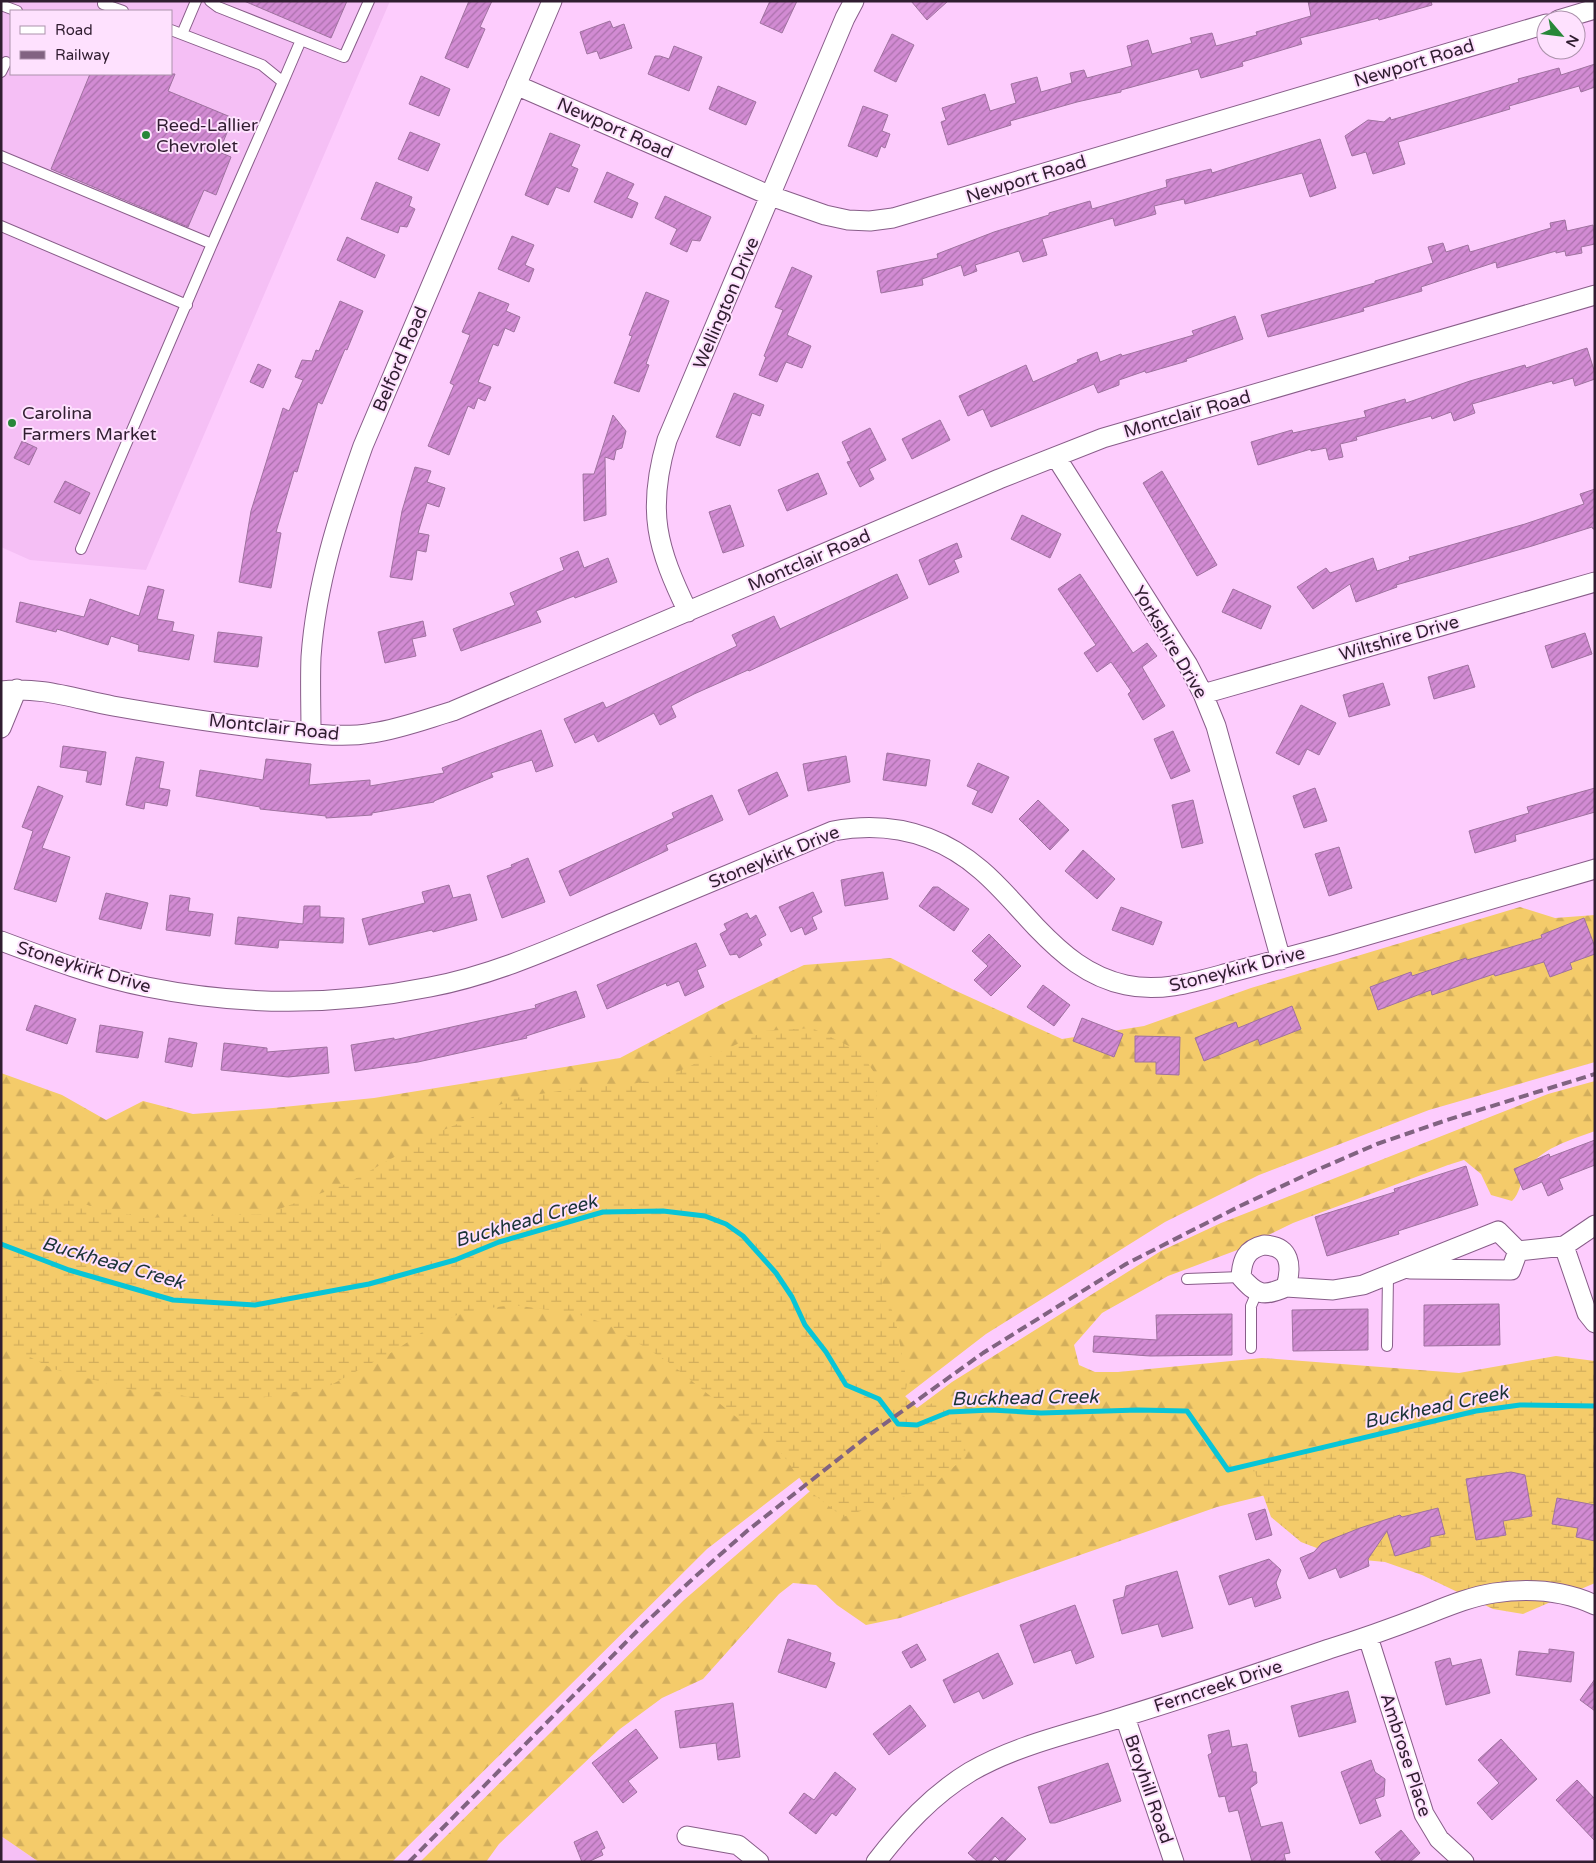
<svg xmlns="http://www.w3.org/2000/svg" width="1596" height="1863" font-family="'Varela Round',sans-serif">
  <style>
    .built { fill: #f5bff5; fill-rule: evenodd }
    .forest { fill: url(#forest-firs) }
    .wetland { fill: url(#wetland-marsh) }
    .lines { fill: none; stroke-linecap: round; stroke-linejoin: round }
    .stream { stroke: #08c5d7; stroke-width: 5 }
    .building { fill: url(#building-hatch); stroke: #9f729f }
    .service-casing { stroke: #885d89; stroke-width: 12 }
    .minor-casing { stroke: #885d89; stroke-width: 21 }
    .service { stroke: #fff; stroke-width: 10 }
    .minor { stroke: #fff; stroke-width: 19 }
    .rail { stroke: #816381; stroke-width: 4; stroke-dasharray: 10 5; stroke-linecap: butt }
    .poi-dot { fill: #288739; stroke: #fee1fe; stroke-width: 2 }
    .labels { text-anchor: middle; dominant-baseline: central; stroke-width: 4; stroke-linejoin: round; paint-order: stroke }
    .street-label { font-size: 18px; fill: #301d30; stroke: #fee1fe }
    .poi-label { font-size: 18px; fill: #301d30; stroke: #fee1fe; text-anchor: start }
    .water-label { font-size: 19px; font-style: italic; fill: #1b3437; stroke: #fee1fe }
  </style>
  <defs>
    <pattern id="forest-firs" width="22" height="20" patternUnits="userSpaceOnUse" patternTransform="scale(1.25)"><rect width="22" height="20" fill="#f4cb6a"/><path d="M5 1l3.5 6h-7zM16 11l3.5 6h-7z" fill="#d2ae5c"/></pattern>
    <pattern id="wetland-marsh" width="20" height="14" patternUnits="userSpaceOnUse" patternTransform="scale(1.25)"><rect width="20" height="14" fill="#f4cb6a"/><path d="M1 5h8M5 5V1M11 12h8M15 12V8" fill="none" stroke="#d2ae5c"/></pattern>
    <pattern id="building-hatch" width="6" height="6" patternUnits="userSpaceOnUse" patternTransform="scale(1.25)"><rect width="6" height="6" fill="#d28bd3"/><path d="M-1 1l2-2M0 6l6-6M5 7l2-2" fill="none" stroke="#ab71ac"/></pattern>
  </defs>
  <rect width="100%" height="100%" fill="#fdccfd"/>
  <path class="built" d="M1 1H390L146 570 30 560 1 547ZM11 11H171V74H11Z
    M1 1836 39 1862H1Z"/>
  <path class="forest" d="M1520 907 1555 918 1595 915V1062L1429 1110 1259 1175 1165 1222 986 1334 707 1549 392 1862H39L1 1836V1073L62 1095 106 1120 143 1101 193 1114 273 1108 374 1098 620 1058 726 1002 804 965 891 958 954 990 1062 1039 1144 1026 1251 988Z
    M1595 1081V1131C1570 1140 1538 1149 1525 1173 1520 1183 1520 1193 1512 1201L1491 1195 1481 1174 1464 1160 1448 1165 1293 1223 1240 1249 1168 1276 1102 1313 1074 1345 1079 1365 1095 1372H1118L1262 1358 1459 1373 1533 1360 1595 1362 1380 1467 1217 1507 900 1618 866 1625 837 1605 816 1585 793 1583 779 1594 703 1679 662 1698 620 1729 499 1844 486 1862H420L684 1600 838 1467 952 1382 1161 1251 1221 1223 1548 1094Z"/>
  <path class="wetland" d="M812 1028 859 1051 876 1075 882 1288 895 1317 907 1383 905 1396 917 1408 959 1395 966 1456 931 1487 843 1517 808 1490 783 1455 667 1361 609 1325 577 1314 513 1305 481 1309 457 1315 421 1333 396 1350 329 1386 243 1401H204L168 1392 135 1391 53 1369 1 1342V1204L13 1199 57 1198 144 1218 266 1214 348 1183 437 1133 515 1098 591 1086 633 1084 673 1074 765 1031Z
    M1556 1356 1595 1361V1583L1523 1614 1493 1609 1422 1575 1385 1562 1343 1558 1301 1542 1271 1517 1252 1464 1476 1411 1516 1370 1533 1360Z"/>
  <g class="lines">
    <path class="stream" d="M1 1244 69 1270 173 1300 255 1305 369 1284 455 1260 499 1242 603 1212 663 1211 705 1216 726 1224 743 1236 776 1273 792 1297 805 1325 826 1352 846 1385 879 1399 898 1424 917 1425 949 1412 991 1410 1041 1413 1138 1410 1187 1411 1228 1470 1476 1411 1520 1405 1595 1406"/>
  </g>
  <path class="building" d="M244 1H347L331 38Z
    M469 1H492L480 27 485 29 468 68 445 58Z
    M770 1H797L782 33 760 23Z
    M911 1H948L927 20Z
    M1308 1H1431L1432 5 1379 20 1378 18 1300 38 1302 44 1242 62 1243 66 1201 78 1198 69 1121 90V92L1077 102 1010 121 1011 125 948 145 941 122 946 120 942 108 985 94 990 111 1016 103 1011 84 1037 77 1041 92 1072 83 1070 73 1084 70 1087 78 1132 66 1127 46 1148 40 1152 54 1192 43 1190 38 1212 33 1216 46 1257 35 1256 32 1311 16Z
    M610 21 613 28 624 24 632 48 600 59 597 51 587 54 580 32Z
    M892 34 914 45 896 82 874 71Z
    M674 46 702 57 689 91 648 74 655 56H660L669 59Z
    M1595 64V87L1581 92 1579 86 1509 106 1510 109 1398 142 1405 164 1373 174 1366 152 1352 156 1345 136 1368 120 1384 122 1390 117 1391 120 1519 82 1518 79 1559 68 1561 75Z
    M90 74H175L168 91 233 118 219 152 231 157 216 195 204 190 188 227 51 169Z
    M421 76 450 89 439 116 409 104Z
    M718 86 756 102 746 125 709 109Z
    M863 106 888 115 882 131 890 134 885 148 881 146 877 157 848 146Z
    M410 132 440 144 428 171 398 159Z
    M550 133 580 145 571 166 578 169 569 192 556 187 548 205 525 195Z
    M1320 139 1336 188 1310 197 1302 173 1185 204 1184 199 1154 206 1156 214 1115 226 1113 218 1042 239 1047 255 1023 262 1019 251 975 265 977 271 964 276 961 265 922 279 923 285 881 293 877 271 938 258 937 254 994 232 1049 215V213L1090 201 1092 209 1167 187 1166 180 1211 169 1212 173Z
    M607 172 634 184 627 198 638 203 632 218 594 202Z
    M376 182 412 197 409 206 415 209 407 227 400 226 398 233 361 219Z
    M665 196 711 217 700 241 692 240 687 252 670 244 677 229 655 218Z
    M1565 220 1567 231 1593 225 1595 244 1581 247 1582 253 1566 256 1565 251 1556 253V251L1497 268 1496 262 1421 287 1422 291 1363 308 1364 311 1268 337 1261 315 1375 283V281L1433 263 1428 247 1443 243 1446 252 1468 245 1470 252 1551 228 1550 223Z
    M512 236 534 245 525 265 534 269 529 282 498 269Z
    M347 237 385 255 375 278 337 260Z
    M792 267 812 276 787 335 811 346 802 368 786 362 777 382 759 375 766 357 764 356 783 310 775 307Z
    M479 292 509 304 506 311 520 317 514 332 505 328 498 346 493 344 478 382 491 387 485 401 478 398 474 409 468 406 449 455 428 446 454 385 450 383 470 335 462 332Z
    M646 292 669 301 646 364 649 365 639 392 614 383 632 336 629 335Z
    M340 301 363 311 347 350 345 349 322 404 318 402 297 472 294 471 276 532 281 533 271 588 239 582 251 511 283 408 289 411 303 380 295 377 302 360 312 361 316 350 319 351Z
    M1235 316 1243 339 1186 359 1187 361 1146 373 1145 371 1119 380V385L1098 393 1094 384 991 427 983 409 968 416 959 396 1026 365 1033 382 1078 362 1077 360 1097 352 1100 362 1121 354 1122 356 1194 335 1192 331Z
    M1587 348 1595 373V379L1575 386 1573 378 1553 384 1552 381 1472 404 1475 413 1454 421 1451 412 1432 419 1431 416 1356 437 1357 440 1340 444 1343 457 1329 460 1326 448 1311 451V449L1258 465 1251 442 1292 430 1293 433 1366 417 1364 411 1405 399 1406 403 1470 381 1525 365 1526 368Z
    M258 364 271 370 263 388 250 382Z
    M734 393 764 405 760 416 752 413 740 446 716 437Z
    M613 415 626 431 622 448 616 450 614 460 605 457 606 515 584 521 583 474H594Z
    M940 420 950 440 912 459 902 439Z
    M870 428 886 460 869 469 874 479 860 487 847 462 851 461 842 442Z
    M22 441 37 448 29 465 14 458Z
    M415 467 431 471 427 482 445 488 439 507 427 503 418 533 429 535 426 552 417 550 412 580 390 577 402 511Z
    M1162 471 1217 565 1197 576 1143 483Z
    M818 473 827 494 787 511 778 490Z
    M65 481 90 493 80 514 54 502Z
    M1595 489V529H1593L1592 527 1532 546 1396 585 1397 587 1356 602 1350 584 1313 609 1297 587 1326 568 1330 573 1373 558 1377 571 1410 560 1409 557 1525 524 1584 504 1580 494Z
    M730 505 744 546 723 553 709 512Z
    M1022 515 1061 534 1050 558 1011 539Z
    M957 543 962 557 954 560 959 572 929 585 919 560Z
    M578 551 584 568 608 558 617 582 575 598 574 596 536 611 541 622 461 651 453 629 515 605 510 593 564 570 560 558Z
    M897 574 908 598 749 671 748 670 694 694 671 706 676 717 660 725 654 713 598 742 594 734 575 743 564 719 603 702 606 708 737 646 732 635 774 616 780 629Z
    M1080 574 1133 653 1147 643 1157 656 1142 667 1165 706 1143 720 1128 694 1131 691 1111 662 1097 672 1084 653 1096 645 1058 589Z
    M148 586 164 590 157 619 174 622 172 631 194 635 189 660 138 651 139 645 111 636 108 645 57 629 56 632 16 622 20 602 84 617 90 599 139 616Z
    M1233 589 1271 606 1261 629 1222 612Z
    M423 621 426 636 412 639 416 656 385 663 378 632Z
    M218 632 262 637 258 667 214 662Z
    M1585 633 1592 654 1552 668 1545 646Z
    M1468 665 1475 687 1434 699 1428 677Z
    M1383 683 1390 705 1349 717 1343 695Z
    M1301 705 1336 723 1319 755 1307 749 1299 765 1276 753Z
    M541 730 553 766 536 772 532 760 491 773 493 777 434 801V802L372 813V815L326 818V816L260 809V807L196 796 200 770 263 780 266 759 311 764 309 785 370 780V786L444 773 442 768Z
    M1173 731 1190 771 1171 779 1154 739Z
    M63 746 106 752 101 785 86 782 88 771 60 767Z
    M887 753 930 760 926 786 883 780Z
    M846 756 850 782 808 791 803 764Z
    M136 757 164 762 159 788 170 790 167 806 145 802 144 809 126 805Z
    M978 763 1009 777 992 813 972 804 978 791 967 786Z
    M777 772 788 796 749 815 738 790Z
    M38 786 63 796 42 848 70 857 56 902 14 889 33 831 22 827Z
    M1315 788 1327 821 1304 828 1293 796Z
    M1595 788V812L1515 835 1516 841 1475 853 1469 831 1529 813 1527 807Z
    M712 795 723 820 666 845 668 850 570 896 559 871 674 818 672 813Z
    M1038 800 1069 830 1050 850 1019 819Z
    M1193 800 1203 843 1182 848 1172 805Z
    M1339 847 1352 888 1329 896 1315 854Z
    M1083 850 1115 879 1097 899 1065 871Z
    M528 858 545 902 502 918 487 876 512 867 511 865Z
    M883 872 888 899 845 906 841 880Z
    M449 885 453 898 470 894 477 920 433 932 432 930 369 945 362 919 425 903 422 892Z
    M933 887H938L969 909 954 931 919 906Z
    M813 892 822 912 812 917 817 929 805 935 802 927 791 932 779 907Z
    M106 893 148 903 141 929 99 919Z
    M170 895 190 898 188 911 213 914 210 936 166 930Z
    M304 906H320V917L344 918 343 943 279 940 278 948 235 944 238 917 303 924Z
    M1121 907 1162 922 1153 945 1112 930Z
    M747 913 750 919 756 915 766 935 759 939 762 945 739 958 737 954 730 955 720 934 727 930 724 924Z
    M1584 918 1595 947V954L1570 963 1572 969 1550 977 1544 962 1495 976 1494 974 1432 995 1431 990 1378 1010 1370 987 1411 972 1412 976 1466 958 1467 960 1542 938 1541 935Z
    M989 934 1021 966 991 996 974 980 988 966 972 951Z
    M696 943 706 966 697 970 704 987 685 996 679 981 667 986 666 983 607 1009 597 985Z
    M1043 985 1070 1005 1054 1026 1027 1007Z
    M576 991 585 1017 526 1036 527 1038 418 1062 355 1071 351 1045 394 1038V1040L536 1008 535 1005Z
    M35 1005 76 1019 67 1044 26 1030Z
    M1292 1006 1301 1029 1260 1045 1258 1039 1204 1061 1195 1038 1236 1022 1238 1028Z
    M1082 1018 1123 1034 1114 1057 1073 1041Z
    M100 1025 143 1032 138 1058 96 1052Z
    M1135 1036 1180 1037 1179 1075 1156 1074V1062H1135Z
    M169 1038 197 1043 192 1067 165 1062Z
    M224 1043 267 1048V1052L327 1047 329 1073 288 1077 221 1070Z
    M1595 1140V1165L1559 1179 1563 1189 1548 1196 1542 1182 1523 1190 1514 1169 1549 1154 1550 1157Z
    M1466 1166 1478 1205 1398 1231 1399 1234 1327 1256 1315 1217 1395 1192 1394 1189Z
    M1499 1304 1500 1345 1424 1346V1305Z
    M1368 1309V1350L1293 1351 1292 1310Z
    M1232 1314V1355L1150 1356 1093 1352 1094 1336 1157 1340 1156 1315Z
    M1511 1472 1525 1475 1532 1516 1503 1521 1506 1535 1476 1540 1466 1479Z
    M1557 1498 1595 1505V1541L1576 1537 1578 1528 1552 1524Z
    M1438 1508 1445 1534 1430 1537V1546L1395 1556 1387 1531 1368 1559 1369 1566 1340 1578 1336 1568 1309 1579 1300 1558 1314 1552 1322 1543 1360 1528 1400 1515 1402 1517Z
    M1265 1509 1272 1535 1256 1540 1248 1514Z
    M1269 1559 1281 1570 1276 1583 1281 1598 1255 1607 1252 1597 1229 1605 1219 1576Z
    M1177 1571 1193 1628 1162 1637 1158 1624 1122 1634 1113 1600 1124 1597 1126 1586Z
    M1075 1605 1094 1657 1076 1664 1071 1650 1034 1663 1020 1625Z
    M788 1639 831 1653 829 1661 835 1663 826 1688 778 1672Z
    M917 1644 926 1660 911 1668 902 1652Z
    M1549 1649 1574 1652 1571 1682 1516 1675 1519 1651 1549 1654Z
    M998 1653 1013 1684 983 1699 979 1691 954 1703 943 1680Z
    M1450 1658 1452 1666 1481 1659 1490 1693 1446 1705 1435 1662Z
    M1595 1679V1711L1580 1700Z
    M1348 1691 1356 1722 1299 1737 1291 1706Z
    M733 1703 740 1757 718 1760 716 1743 680 1748 675 1711Z
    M910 1705 926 1726 889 1755 873 1734Z
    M636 1729 658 1758 628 1781 637 1792 623 1803 592 1763Z
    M1229 1730 1232 1747 1247 1744 1253 1772H1256L1257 1783 1250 1788 1261 1827 1282 1822 1290 1853 1284 1854 1286 1862H1252L1238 1810 1229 1812 1225 1796 1219 1797 1208 1755 1212 1753 1208 1735Z
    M1501 1739 1537 1779 1492 1820 1477 1803 1499 1783 1478 1760Z
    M1371 1760 1375 1772 1385 1779 1384 1796 1375 1799 1381 1816 1360 1824 1341 1772Z
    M1108 1763 1121 1801 1055 1823H1050L1038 1787Z
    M835 1772 856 1789 836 1816 832 1813 816 1834 789 1813 804 1793 814 1800Z
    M1577 1780 1595 1799V1841L1556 1800Z
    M1002 1817 1026 1839 1004 1862H1001L995 1856 990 1862H978L968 1853Z
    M1401 1830 1420 1853 1410 1862H1383L1375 1852Z
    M597 1831 605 1848 601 1850 603 1855 588 1862H582L574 1842Z"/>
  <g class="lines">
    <g class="service-casing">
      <path id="service" d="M210 1 218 7 344 57 369 1
        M103 4 123 11
        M1 5 17 11
        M171 30 262 65 283 82 212 244
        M182 34 196 1
        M1 72 6 62
        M283 82 301 40
        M1 156 212 244 81 549
        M1 226 187 305
        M1187 1279 1241 1277
        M1387 1346 1388 1275
        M1251 1348V1306L1257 1292"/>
    </g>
    <g class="minor-casing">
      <path id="minor" d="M1558 20 1595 9
        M516 85 771 196 825 215 848 220 870 221 893 218 1546 24
        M1056 457 1188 665 1203 694 1216 726 1281 960
        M688 612C657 548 646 511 667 440L845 18 854 1
        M1 691C39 686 76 699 113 706 170 716 228 725 286 731 314 734 344 738 372 733 400 729 426 719 453 711L999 479 1103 438 1595 295
        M1203 694 1595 582
        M1 728 17 689
        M311 733C311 708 310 682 311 657 316 584 339 514 363 446L552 1
        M1 941C49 959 97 977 147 987 241 1006 336 1006 430 987 494 975 555 947 615 922 688 892 760 861 833 831 888 821 938 833 981 870 1001 887 1018 908 1036 927 1062 954 1088 977 1126 985 1162 993 1198 981 1232 972 1266 963 1300 954 1333 945 1421 919 1508 894 1595 869
        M1264 1245C1291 1246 1292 1266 1286 1287 1263 1297 1257 1295 1241 1277 1242 1260 1246 1249 1264 1245Z
        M1564 1246 1587 1313 1595 1323
        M1410 1269 1511 1270 1518 1251
        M1286 1287 1333 1290 1363 1285 1498 1231 1518 1251 1564 1246 1595 1225
        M1368 1637 1424 1814 1439 1839 1464 1862
        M1125 1717 1174 1862
        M687 1836 738 1845 759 1862
        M876 1862C903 1827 932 1795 970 1772 1018 1744 1074 1733 1126 1716 1194 1695 1262 1672 1329 1649 1361 1639 1392 1628 1423 1616 1446 1607 1469 1597 1494 1593 1528 1588 1563 1590 1595 1605"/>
    </g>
    <use href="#service" class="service"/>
    <use href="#minor" class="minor"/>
    <path class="rail" d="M409 1862 644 1624 697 1575 747 1531 869 1435 983 1353 1126 1264 1240 1206 1312 1172 1377 1144 1447 1120 1595 1074"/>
  </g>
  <g class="poi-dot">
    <circle cx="146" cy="135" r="5"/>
    <circle cx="12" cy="423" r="5"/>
  </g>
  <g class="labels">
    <g class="street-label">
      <text transform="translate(1414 63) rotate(-17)">Newport Road</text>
      <text transform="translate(615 128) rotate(24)">Newport Road</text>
      <text transform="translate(1026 179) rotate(-17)">Newport Road</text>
      <text transform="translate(726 303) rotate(-67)">Wellington Drive</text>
      <text transform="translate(400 359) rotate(-67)">Belford Road</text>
      <text transform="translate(1187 414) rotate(-16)">Montclair Road</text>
      <text transform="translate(809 560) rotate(-23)">Montclair Road</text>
      <text transform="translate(1399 638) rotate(-16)">Wiltshire Drive</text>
      <text transform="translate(1170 642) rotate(59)">Yorkshire Drive</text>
      <text transform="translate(274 727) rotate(6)">Montclair Road</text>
      <text transform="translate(774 857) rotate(-22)">Stoneykirk Drive</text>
      <text transform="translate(84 967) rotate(17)">Stoneykirk Drive</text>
      <text transform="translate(1237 969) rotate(-14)">Stoneykirk Drive</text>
      <text transform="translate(1218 1686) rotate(-18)">Ferncreek Drive</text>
      <text transform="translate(1406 1755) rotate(72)">Ambrose Place</text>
      <text transform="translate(1149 1789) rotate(71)">Broyhill Road</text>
    </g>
    <g class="poi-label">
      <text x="156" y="125">Reed-Lallier<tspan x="156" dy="21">Chevrolet</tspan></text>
      <text x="22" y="413">Carolina<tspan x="22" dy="21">Farmers Market</tspan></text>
    </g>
    <g class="water-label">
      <text transform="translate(526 1221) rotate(-16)">Buckhead Creek</text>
      <text transform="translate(113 1263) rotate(16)">Buckhead Creek</text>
      <text transform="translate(1025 1398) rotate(-1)">Buckhead Creek</text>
      <text transform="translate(1436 1407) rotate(-12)">Buckhead Creek</text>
    </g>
  </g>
  <rect width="1596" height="1863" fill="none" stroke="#301d30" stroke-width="5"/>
  <rect x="10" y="10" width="162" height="65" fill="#fee1fe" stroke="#ac93ac"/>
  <rect x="20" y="26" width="25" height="8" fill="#ffffff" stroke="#ac93ac"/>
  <text x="55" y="35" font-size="15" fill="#301d30">Road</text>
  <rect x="20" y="51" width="25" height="8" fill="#816381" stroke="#ac93ac"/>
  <text x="55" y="60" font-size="15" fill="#301d30">Railway</text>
  <g transform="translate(1561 35) rotate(118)"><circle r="24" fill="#fee1fe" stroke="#ac93ac"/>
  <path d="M0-4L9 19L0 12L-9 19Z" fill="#288739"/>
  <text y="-8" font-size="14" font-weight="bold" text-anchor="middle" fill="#301d30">N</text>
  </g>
</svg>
